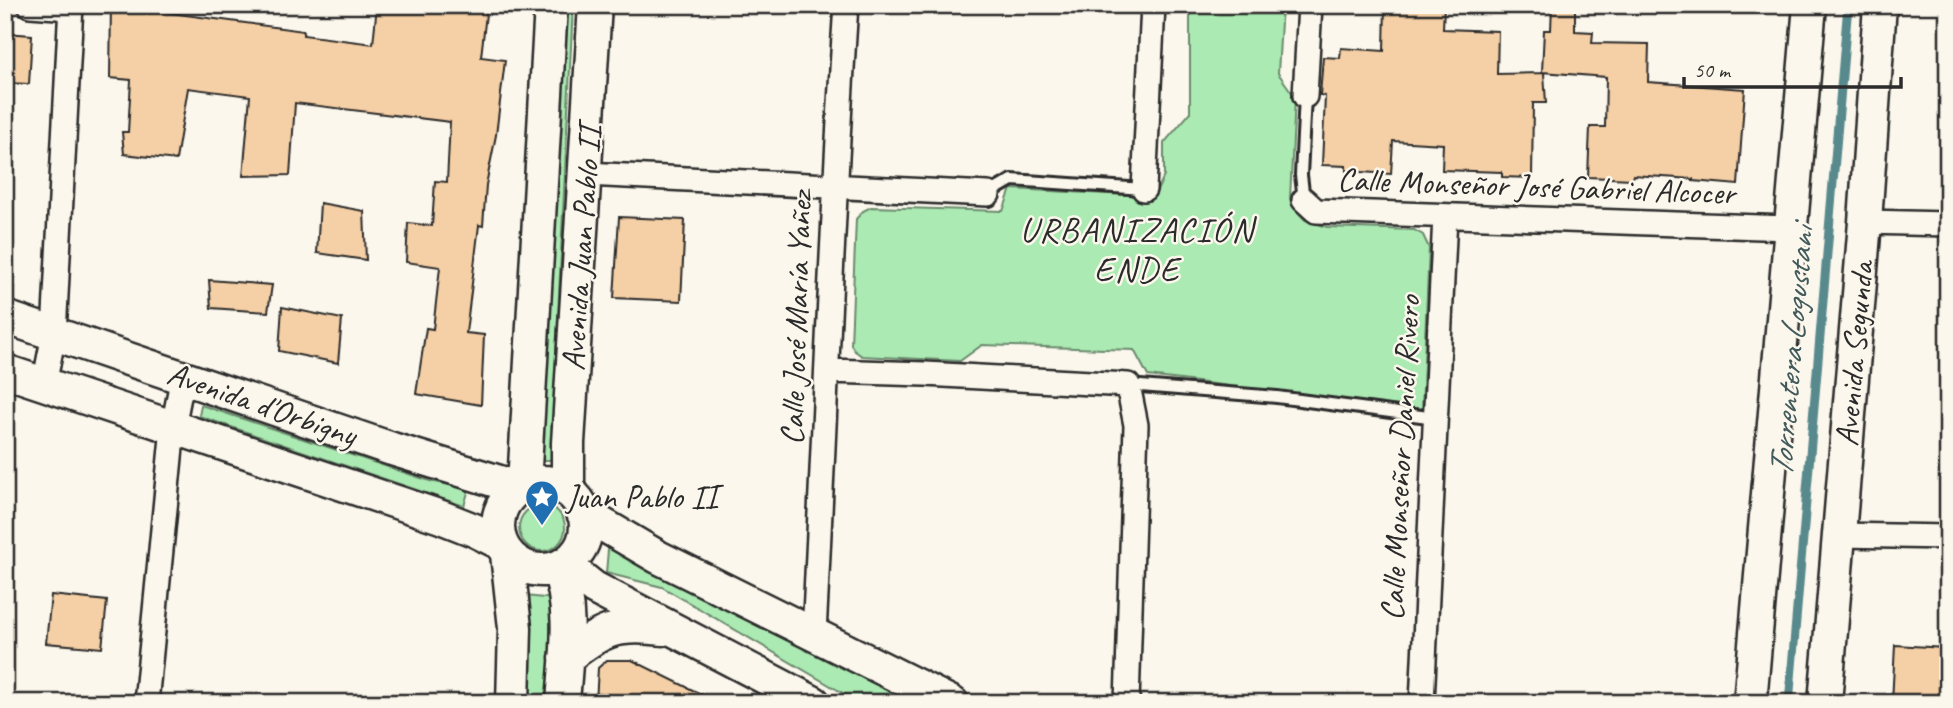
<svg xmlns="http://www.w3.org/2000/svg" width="1953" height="708" font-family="Caveat,sans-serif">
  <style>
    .green { fill: #abeab2; stroke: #6b8a6e; stroke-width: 2 }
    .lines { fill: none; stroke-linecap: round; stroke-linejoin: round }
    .stream { stroke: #598a8d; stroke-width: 9 }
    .building { fill: #f5cfa5; stroke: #2b2b2b; stroke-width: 2 }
    .lane-casing { stroke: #2b2b2b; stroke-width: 16 }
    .street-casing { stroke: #2b2b2b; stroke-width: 28 }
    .secondary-casing { stroke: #2b2b2b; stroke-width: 37 }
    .lane { stroke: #fbf7ec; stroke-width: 10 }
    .street { stroke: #fbf7ec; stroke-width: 23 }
    .secondary { stroke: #fbf7ec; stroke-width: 32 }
    .labels { text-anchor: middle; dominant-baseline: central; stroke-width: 5; stroke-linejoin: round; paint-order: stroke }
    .street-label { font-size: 33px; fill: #2b2b2b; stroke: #fbf7ec }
    .poi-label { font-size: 33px; fill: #2b2b2b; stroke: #fbf7ec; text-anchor: start }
    .neighbourhood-label { font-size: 35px; letter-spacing: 2px; fill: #2b2b2b; stroke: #fbf7ec }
    .water-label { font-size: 35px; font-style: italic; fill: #425a5c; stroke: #fbf7ec }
  </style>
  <rect width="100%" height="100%" fill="#fbf7ec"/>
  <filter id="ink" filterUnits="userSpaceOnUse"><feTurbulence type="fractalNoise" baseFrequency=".0143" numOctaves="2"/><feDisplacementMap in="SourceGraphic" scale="14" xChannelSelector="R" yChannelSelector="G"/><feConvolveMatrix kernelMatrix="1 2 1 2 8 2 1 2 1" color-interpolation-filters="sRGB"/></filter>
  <g filter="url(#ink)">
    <path class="green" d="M559 5H573L553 420V460H534Z
      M1190 5H1282L1278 73 1295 97 1290 199 1293 207 1305 220 1327 227 1414 230 1423 235 1429 248 1422 409 1148 376 1134 350 982 345 960 361 862 356 855 351 851 345 856 219 863 211 871 207 1003 211 1011 189 1148 196 1156 193 1164 176V143L1190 113Z
      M201 405 430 481 469 489 464 506 199 416Z
      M519 528a23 23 0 1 1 46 0a23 23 0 1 1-46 0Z
      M609 538 918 703H860L662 587 606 573Z
      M525 596 563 600 555 703H526Z"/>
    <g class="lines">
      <path class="stream" d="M1789 703 1848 5"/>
    </g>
    <path class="building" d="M111 5 304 31 303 35 373 44 377 5H487L481 57 505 60 496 135 486 185 483 226 479 225 466 333 484 335 481 405 416 394 426 328 433 329 440 267 406 262 408 223 432 226 435 181 447 182 450 122 295 103 290 175 243 176 250 96 188 88 176 160 124 154 122 132H128L131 80 110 78Z
      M1385 5H1444L1443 29 1498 31 1497 74 1544 73 1546 103H1533L1532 178 1502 177V172L1442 170 1443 144 1393 141 1391 174 1346 171V166L1322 165 1325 96 1320 95 1323 57 1340 58 1341 48 1384 51Z
      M1552 5H1575V31L1593 32 1592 43 1649 44 1648 82 1745 89 1738 185 1693 181V179L1633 175 1632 179 1588 177 1590 127H1605L1606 77 1542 72 1544 30H1551Z
      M5 33 32 35 29 84 5 83Z
      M320 203 364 211 366 260 317 253Z
      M619 217 685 220 681 301 614 298Z
      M209 280 272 285 268 312 211 308Z
      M282 307 342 319 338 363 279 351Z
      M51 595 107 601 102 648 46 643Z
      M1895 645 1945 648 1942 703H1892Z
      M607 660H632L719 703H596L598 668Z"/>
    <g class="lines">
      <g class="lane-casing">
        <path id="lane" d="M988 194 1012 180 1144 189
          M1304 200 1301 175 1305 96
          M1128 385 1277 397 1436 418"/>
      </g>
      <g class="street-casing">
        <path id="street" d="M30 5 71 8
          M1305 96 1310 5
          M586 174 988 194
          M1144 189 1153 5
          M1304 200 1316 211 1790 228
          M1865 222 1948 224
          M828 371 925 374 1128 385 1136 425 1127 703
          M44 385 54 334 71 5
          M1839 535 1948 537
          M814 634C825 425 832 215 846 5
          M146 703 173 427 183 376
          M1422 703 1445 216"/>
      </g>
      <g class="secondary-casing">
        <path id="secondary" d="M5 317 392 449 519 488
          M5 371 441 517 474 530 502 544
          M498 526a44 44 0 1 1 88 0a44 44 0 1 1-88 0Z
          M524 485 551 5
          M568 491V443L595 5
          M583 513 658 557 952 703
          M507 554 515 628 513 703
          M565 565 594 588 615 599 814 703
          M558 567C574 612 566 656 563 703
          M566 658C603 630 615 623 663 629
          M1750 703 1810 5
          M1825 703 1865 222 1880 5"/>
      </g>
      <use href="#lane" class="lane"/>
      <use href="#street" class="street"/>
      <use href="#secondary" class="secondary"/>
    </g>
  </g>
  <defs>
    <g id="sight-pin" transform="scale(1.75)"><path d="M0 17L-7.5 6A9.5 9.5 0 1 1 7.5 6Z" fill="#1f6fb2" stroke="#fbf7ec"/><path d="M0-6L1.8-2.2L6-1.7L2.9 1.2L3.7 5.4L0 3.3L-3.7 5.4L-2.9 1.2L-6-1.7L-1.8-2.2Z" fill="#fff"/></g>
  </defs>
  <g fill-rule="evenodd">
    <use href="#sight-pin" x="542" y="497"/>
  </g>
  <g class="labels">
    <g class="street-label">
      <text transform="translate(1536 186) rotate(2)">Calle Monseñor José Gabriel Alcocer</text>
      <text transform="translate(581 248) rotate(-86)">Avenida Juan Pablo II</text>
      <text transform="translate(796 318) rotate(-88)">Calle José María Yañez</text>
      <text transform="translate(1854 354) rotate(-85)">Avenida Segunda</text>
      <text transform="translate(262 404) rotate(19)">Avenida d'Orbigny</text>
      <text transform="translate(1400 458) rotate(-87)">Calle Monseñor Daniel Rivero</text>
    </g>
    <g class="poi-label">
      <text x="566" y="497">Juan Pablo II</text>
    </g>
    <g class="neighbourhood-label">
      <text x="1137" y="229">URBANIZACIÓN<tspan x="1137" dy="40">ENDE</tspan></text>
    </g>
    <g class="water-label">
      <text transform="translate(1791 352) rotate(-85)">Torrentera Logustani</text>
    </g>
  </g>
  <rect width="1953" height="708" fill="none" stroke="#fbf7ec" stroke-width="28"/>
  <rect x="14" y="14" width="1925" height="680" fill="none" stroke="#2b2b2b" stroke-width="2.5" filter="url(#ink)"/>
  <path d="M1684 77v10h217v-10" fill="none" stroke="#2b2b2b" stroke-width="3.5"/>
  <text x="1694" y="77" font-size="21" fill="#2b2b2b" stroke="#fbf7ec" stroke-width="5" paint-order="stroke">50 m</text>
</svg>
